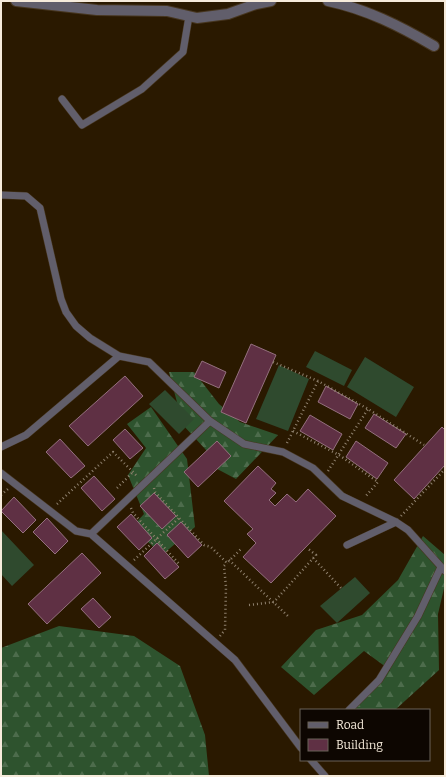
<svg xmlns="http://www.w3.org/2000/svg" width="446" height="777" font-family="Bitter,serif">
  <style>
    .forest { fill: url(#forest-firs) }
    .pitch { fill: #2f4a2e }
    .building { fill: #5f3044; stroke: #94707e }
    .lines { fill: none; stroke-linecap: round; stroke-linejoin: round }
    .lane-casing { stroke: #47361f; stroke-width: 8 }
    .street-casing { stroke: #47361f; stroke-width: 12 }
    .path { stroke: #91836f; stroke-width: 2.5; stroke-dasharray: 1 3; stroke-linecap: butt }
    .lane { stroke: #615e6b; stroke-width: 7 }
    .street { stroke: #615e6b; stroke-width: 10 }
  </style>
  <defs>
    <pattern id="forest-firs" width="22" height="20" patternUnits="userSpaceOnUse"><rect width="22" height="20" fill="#2e532e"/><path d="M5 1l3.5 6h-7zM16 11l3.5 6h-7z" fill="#4d6c4c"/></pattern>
  </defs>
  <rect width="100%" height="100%" fill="#2a1900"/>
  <path class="forest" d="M169 372H194L219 404 240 422 278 435 236 479 206 463V450L183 425Z
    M151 407 187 459 195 527 162 555 132 527 144 514 128 475 146 448 127 424Z
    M423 536 445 555V584L438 614 439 670 395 710H354L390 670 364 651 314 695 281 667 316 630 362 615 398 580Z
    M59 626 134 636 180 666 205 735 209 776H1V648Z"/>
  <path class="pitch" d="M315 351 352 370 344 386 306 367Z
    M365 357 414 387 396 417 347 387Z
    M279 365 309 379 288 431 256 419Z
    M165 390 194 419 179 434 149 404Z
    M1 530 34 565 12 586 1 574Z
    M355 577 370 593 337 623 320 606Z"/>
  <path class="building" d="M251 344 276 355 246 423 221 412Z
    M202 361 226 372 219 388 194 377Z
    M125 376 143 396 88 446 69 426Z
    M326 386 358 404 350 419 318 402Z
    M374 414 406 434 396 448 365 428Z
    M310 415 342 434 333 450 300 431Z
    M442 427 445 430V465L414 499 394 480Z
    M125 429 143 448 130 459 113 440Z
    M60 439 85 466 71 478 46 452Z
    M217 441 231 456 198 487 184 472Z
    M356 441 388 463 377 479 346 457Z
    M258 466 276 483 271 489 276 493 269 500 275 506 287 494 296 502 308 489 336 516 271 583 243 557 256 543 247 534 253 529 224 501Z
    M94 476 115 499 102 511 81 488Z
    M154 493 176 516 162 529 140 506Z
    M14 497 36 520 23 533 1 511Z
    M131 514 152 538 139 550 117 527Z
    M47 518 68 541 55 554 33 532Z
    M181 522 202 545 188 558 167 535Z
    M157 543 179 567 165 579 144 556Z
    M82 553 101 573 47 624 28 604Z
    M93 598 111 617 99 628 81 609Z"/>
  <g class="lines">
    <g class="lane-casing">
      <path id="lane" d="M62 99 82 125 142 89 183 52 189 16
        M1 195 26 196 40 208 61 299 66 312 76 326 90 338 119 356 149 362 210 421 244 444 283 452 313 468 342 496 396 522 408 530 445 571
        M1 447 26 435 119 356
        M1 473 76 531 91 534 235 660 301 748
        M91 534 210 421
        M347 545 396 522
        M349 710 379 680 418 616 441 567
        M311 760 325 776"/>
    </g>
    <g class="street-casing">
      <path id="street" d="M16 1 97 10 167 11 197 18 228 14 256 4 271 1
        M328 1C366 9 400 26 434 46"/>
    </g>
    <path class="path" d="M273 362 318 381 368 409 424 445
      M293 431 339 455 378 482 365 497
      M287 443 318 381
      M328 471 368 409
      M117 488 133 472
      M154 488 155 492 204 545 211 547 227 563 242 548
      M1 495 8 489
      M57 504 113 452 138 477
      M131 508 133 513 180 565
      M401 516 445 469
      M313 558 341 588
      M134 560 179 518
      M229 560 289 617
      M249 605 274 602 316 555 307 548
      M220 636 225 630 226 587 224 566 227 563"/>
    <use href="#lane" class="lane"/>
    <use href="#street" class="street"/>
  </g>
  <rect width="446" height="777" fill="none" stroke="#f6ebdb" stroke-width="4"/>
  <rect x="300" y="709" width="130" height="52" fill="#0d0601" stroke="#6a6258"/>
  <rect x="308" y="722" width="20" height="6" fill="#615e6b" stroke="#6a6258"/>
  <text x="336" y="729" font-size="12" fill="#f6ebdb">Road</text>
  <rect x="308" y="739" width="20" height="12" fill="#5f3044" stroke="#6a6258"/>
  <text x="336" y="749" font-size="12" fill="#f6ebdb">Building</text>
</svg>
